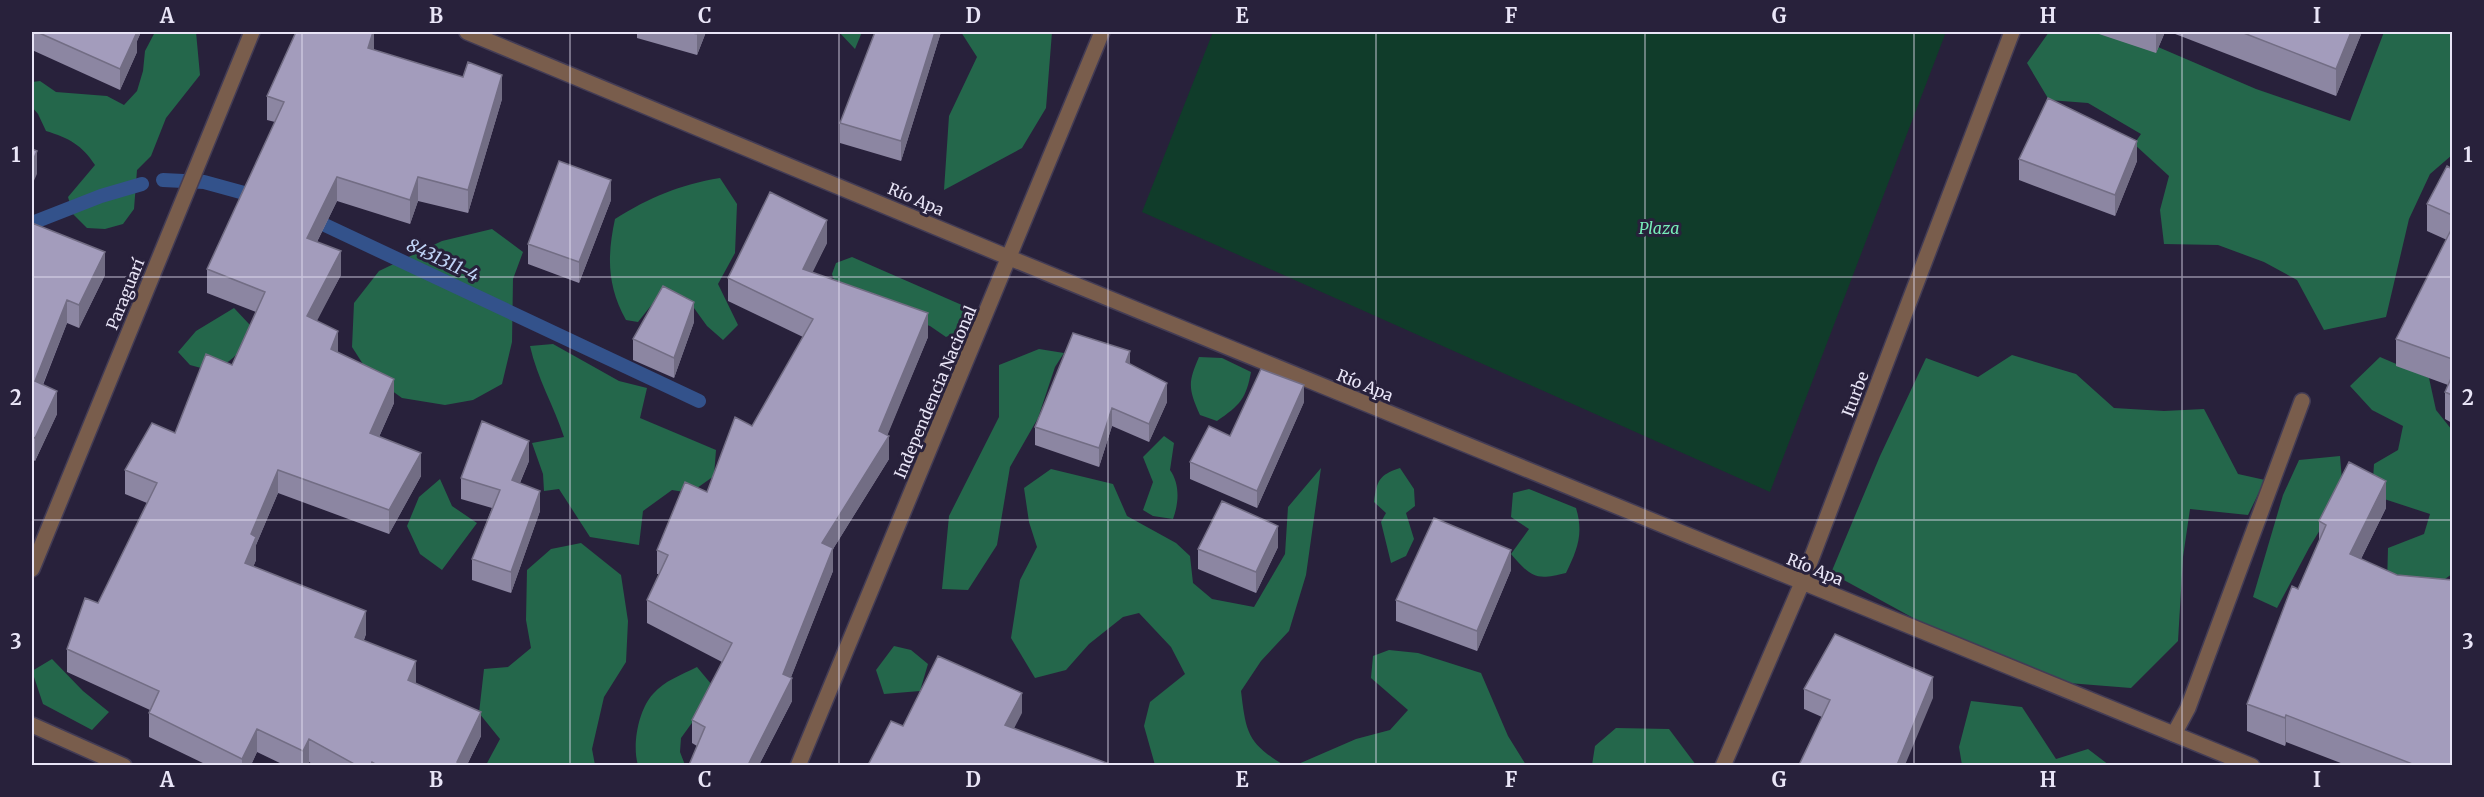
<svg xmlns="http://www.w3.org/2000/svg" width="2484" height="797" font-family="Merriweather,serif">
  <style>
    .green { fill: #103c2a }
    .forest { fill: #24674b }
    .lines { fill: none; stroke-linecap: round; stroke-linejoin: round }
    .stream { stroke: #33528b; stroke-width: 14 }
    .lane-casing { stroke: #433c55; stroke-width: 18 }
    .street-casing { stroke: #433c55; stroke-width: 18 }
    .lane { stroke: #795d4c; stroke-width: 15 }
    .street { stroke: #795d4c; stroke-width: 15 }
    .wall { fill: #8c86a2 }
    .shaded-wall { fill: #726d84 }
    .building { fill: #a39cbc; stroke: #726d84; stroke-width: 1.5 }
    .grid { fill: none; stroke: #e9e5f7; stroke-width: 1.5; stroke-opacity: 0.55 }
    .labels { text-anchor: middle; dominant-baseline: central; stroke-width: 6; stroke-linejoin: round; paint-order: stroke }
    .street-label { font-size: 16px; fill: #e9e5f7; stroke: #28213b }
    .park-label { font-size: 16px; font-style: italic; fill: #77edb9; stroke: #28213b }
    .water-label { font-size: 18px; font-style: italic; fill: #c0d4f7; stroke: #28213b }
    .neatline { fill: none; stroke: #e9e5f7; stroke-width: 2 }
    .grid-label { font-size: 20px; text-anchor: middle; font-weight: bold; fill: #e9e5f7 }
  </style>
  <rect width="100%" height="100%" fill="#28213b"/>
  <path class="green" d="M1213 32H1946L1770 492 1142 212Z"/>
  <path class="forest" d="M155 32H196L200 75 166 118 151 156 137 170 134 209 123 224 105 229 87 228 73 214 68 197 95 165C82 145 69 138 46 131L38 114 32 107V82L40 81 56 92 107 96 124 105 137 91 143 71 145 51Z
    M839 32H862L855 49Z
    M961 32H1052L1046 108 1022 148 944 190 949 116 977 57Z
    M2049 32H2123L2256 89 2350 121 2384 32H2452V155L2430 174 2409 219 2386 317 2324 330 2297 280 2264 262 2218 245 2164 244 2160 210 2169 176 2134 144 2141 134 2088 103 2049 100 2027 63Z
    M720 178 737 204 735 253 718 284 738 325 723 340 707 326 686 297 657 298 638 322 626 320C607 286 607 256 615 219 650 197 679 185 720 178Z
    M492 229 523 252 513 279 512 342 502 384 473 400 445 405 402 398 370 375 352 347 354 303 379 271 442 241Z
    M852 257 971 309 963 329 946 337 930 326 838 292 832 274 836 263Z
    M234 308 250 325C243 352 237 358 212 371L190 365 178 352 196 331Z
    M553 344 619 381 647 388 640 418 716 450 714 476 690 493 672 490 643 511 639 545 590 537 559 489 544 491 543 474 532 443 564 437C554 406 537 378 530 346Z
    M1039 349 1064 353 1055 367 1038 418 1010 467 997 545 968 590 942 589 949 516 999 417V365Z
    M2012 355 2076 374 2114 408 2164 411 2204 409 2238 474 2265 480 2248 515 2190 509 2183 557 2178 641 2131 688 2043 681 1981 655 1831 573 1880 456 1926 358 1978 377Z
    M1199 357 1222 358 1251 372C1246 399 1240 405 1217 421L1200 415C1188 389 1188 382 1199 357Z
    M2380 357 2429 378 2436 410 2452 430V574L2427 592 2387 584 2388 548 2424 534 2430 514 2372 495 2374 464 2398 450 2403 426 2372 410 2350 386Z
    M1164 436 1174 443 1170 470C1180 484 1179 503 1173 519L1153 516 1143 510 1153 482 1143 457Z
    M2340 456 2343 492 2309 548 2277 608 2253 597 2283 495 2299 460Z
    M1321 468 1306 575 1289 631 1261 661 1241 691C1246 732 1247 743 1284 765H1155L1144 726 1150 702 1185 674 1171 647 1139 613 1123 617 1089 644 1066 670 1035 678 1011 638 1020 580 1037 547 1029 522 1024 488 1051 469 1113 484 1127 516 1176 543 1190 556 1193 583 1212 599 1254 607 1285 554 1288 507Z
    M1400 468 1414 489 1415 506 1406 513 1414 539 1406 556 1391 563 1381 522 1386 513 1374 502C1377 480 1379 475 1400 468Z
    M440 479 452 506 477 523 442 570 420 554 407 526 419 497Z
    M1529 489 1576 508C1584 534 1577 550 1566 573 1535 581 1531 577 1511 554L1529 529 1511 517 1513 493Z
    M581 543 621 575 628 621 626 662 604 697 592 749 595 765H486L500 739 479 713 484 669 508 667 531 648 526 620 527 570 551 549Z
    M894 646 911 650 928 664 920 691 884 694 876 670Z
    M1389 650 1418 653 1481 673 1508 736 1526 765H1296L1356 739 1390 730 1408 710 1371 678 1373 656Z
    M52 659 83 691 109 712 92 730 43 704 32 671Z
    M697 667 712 685 694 720 681 738 680 752 685 765H638C632 746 638 710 653 694 664 681 681 675 697 667Z
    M1971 701 2022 707 2056 759 2088 749 2109 765H1962L1959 747Z
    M1616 728 1669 729 1696 765H1592L1595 746Z"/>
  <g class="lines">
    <path class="stream" d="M163 180 204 182 259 197
      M310 218 699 401
      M32 223 101 196 142 184"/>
    <g class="lane-casing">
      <path id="lane" d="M2174 734 2188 708 2302 401"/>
    </g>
    <g class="street-casing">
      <path id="street" d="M467 32 1010 258 2252 766
        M32 569 252 32
        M32 725 124 766
        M798 766 1102 32
        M1723 766 1802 583 2012 32"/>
    </g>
    <use href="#lane" class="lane"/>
    <use href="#street" class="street"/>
  </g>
  <path class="wall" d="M32 32H141L137 41V52L120 90 32 50Z
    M374 32V50L502 99 468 213 418 201 410 224 337 201 317 242 341 275 316 321 338 353 394 403 379 437 421 476 389 534 278 493 256 545V560L253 567 366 634 364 640 481 736 467 765H314L309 762 307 765H284L257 752 251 765H207L149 737V713L150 710 67 672V649L98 603 147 503 125 494V470L175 433 232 365 256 312 207 293V269L275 122 267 120V96Z
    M637 32H706L697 55 637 38Z
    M941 32 901 161 840 143V123Z
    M2093 32H2165L2156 53Z
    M2170 32H2362L2336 96Z
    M2019 159 2137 161 2115 216 2019 180Z
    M2452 169V423L2445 419V392L2448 385 2396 366V339L2447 240 2427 231V204Z
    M611 200 579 283 528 264V244Z
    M32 223 105 275 79 328 67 323 43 385 57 414 35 461 32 459Z
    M827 243 812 272 928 337 887 435 889 459 833 549V571L791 677 792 701 759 765H689L697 746 692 743V720L722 662 647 623V600L659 574H657V550L707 492 752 426 803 337 728 301V278Z
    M694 322 674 378 633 360V339Z
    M1130 364 1167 402 1149 442 1112 426 1099 467 1035 445V427Z
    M1304 402 1257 508 1190 479V462L1230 436Z
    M529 461 520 483 540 511 511 593 472 580V559L492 508 461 499V478Z
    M2386 508 2361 559 2397 575 2452 765H2346L2286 742 2285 746 2247 731V704L2319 541V521Z
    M1278 547 1256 593 1198 569V549Z
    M1511 570 1477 651 1396 621V600Z
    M1804 689 1933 698 1822 717 1804 709Z"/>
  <path class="shaded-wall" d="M134 32H141L137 41V52L120 90V69Z
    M373 32H374V53L368 48Z
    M698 32H706L697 55V34Z
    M935 32H941L901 161V141Z
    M2156 32H2165L2156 53Z
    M2351 32H2362L2336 96V69Z
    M502 75V99L468 213V190Z
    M2137 141V161L2115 216V195Z
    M37 151V174L32 185V163Z
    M337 177V201L307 262V238Z
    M418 177V201L410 224V200Z
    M611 180V200L579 283V262Z
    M827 220V243L803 292V269Z
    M341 251V275L307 340V316Z
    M105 252V275L79 328V305Z
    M67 300V323L35 404V381Z
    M694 302V322L674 378V358Z
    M928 313V337L883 446 889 436V459L833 549V571L788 685 792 678V701L759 765H748L822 543 879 431Z
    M338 331V354L331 349Z
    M1130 351V370L1126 362Z
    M394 379V403L370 457V433Z
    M1167 383V402L1149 442V424Z
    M1304 385V402L1257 508V491Z
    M57 391V414L35 461V438Z
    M1112 408V426L1099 467V448Z
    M529 441V461L512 501V480Z
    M421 453V476L389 534V510Z
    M278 470V493L256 545V560L245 587V563L251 534Z
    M2386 481V508L2350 581V554Z
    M540 491V511L511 593V572Z
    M1278 526V547L1256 593V572Z
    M1511 550V570L1477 651V631Z
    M366 611V634L355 660V637Z
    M416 661V685L408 680Z
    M1933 677V698L1905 765H1897Z
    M1022 693V713L1005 746V725Z
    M481 712V736L467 765 457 762Z
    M2286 715V742L2285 746V718Z
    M257 729V752L251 765H242V759Z
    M309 739V762L307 765H303V751Z"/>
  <path class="building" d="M37 32H137L120 69Z
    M296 32H373L368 48 463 77 468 62 502 75 468 190 418 177 410 200 337 177 307 238 341 251 307 316 338 331 331 349 394 379 370 433 421 453 389 510 278 470 251 534 256 537 245 563 366 611 355 637 416 661 408 680 481 712 457 762 466 765H377L372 762 371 765H356L309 739 303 751 257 729 242 759 149 713 159 691 67 649 85 598 98 603 157 483 125 470 152 423 175 433 206 354 232 365 265 292 207 269 284 102 267 96Z
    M687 32H698L697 34Z
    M875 32H935L901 141 840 123Z
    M2241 32H2351L2336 69Z
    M2048 98 2137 141 2115 195 2019 159Z
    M32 149 37 151 32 163Z
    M559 161 611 180 579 262 528 244Z
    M2447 166 2452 169V215L2427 204Z
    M770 192 827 220 803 269 928 313 879 431 889 436 822 543 833 548 783 674 792 678 748 765H689L705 727 692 720 732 643 647 600 668 555 657 550 685 482 707 492 735 417 752 426 813 319 728 278Z
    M32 223 105 252 79 305 67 300 35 381 57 391 35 438 32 437Z
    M2452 228V359L2396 339Z
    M663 286 694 302 674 358 633 339Z
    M1073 333 1130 351 1126 362 1167 383 1149 424 1112 408 1099 448 1035 427Z
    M1261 369 1304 385 1257 491 1190 462 1209 426 1230 436Z
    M2452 376V395L2445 392Z
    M482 421 529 441 512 480 540 491 511 572 472 559 500 490 461 478Z
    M2349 462 2386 481 2350 554 2397 575 2452 580V765H2415L2286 715 2285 718 2247 704 2292 586 2298 589 2326 525 2319 521Z
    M1222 501 1278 526 1256 572 1198 549Z
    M1434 518 1511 550 1477 631 1396 600Z
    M1835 634 1933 677 1897 765H1799L1830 700 1804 689Z
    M938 656 1022 693 1005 725 1112 765H868L891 721 903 726Z"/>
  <path class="grid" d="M302 32V766M570 32V766M839 32V766M1108 32V766M1376 32V766M1645 32V766M1914 32V766M2182 32V766M32 277H2452M32 520H2452"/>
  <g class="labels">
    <g class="street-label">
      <text transform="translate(916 199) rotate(23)">Río Apa</text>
      <text transform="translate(125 294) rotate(-68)">Paraguarí</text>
      <text transform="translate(1365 385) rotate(22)">Río Apa</text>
      <text transform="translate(935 392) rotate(-67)">Independencia Nacional</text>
      <text transform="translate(1855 394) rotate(-69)">Iturbe</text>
      <text transform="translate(1815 569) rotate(22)">Río Apa</text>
    </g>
    <g class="park-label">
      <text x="1659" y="228">Plaza</text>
    </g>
    <g class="water-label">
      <text transform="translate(443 260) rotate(25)">8431311-4</text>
    </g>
  </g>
  <rect width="2484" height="797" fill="none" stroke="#28213b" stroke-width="66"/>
  <rect x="33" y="33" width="2418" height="731" class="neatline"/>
  <g class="grid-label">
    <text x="167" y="23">A</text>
    <text x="436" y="23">B</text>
    <text x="705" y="23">C</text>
    <text x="973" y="23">D</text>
    <text x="1242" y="23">E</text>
    <text x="1511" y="23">F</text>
    <text x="1779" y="23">G</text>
    <text x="2048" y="23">H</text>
    <text x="2317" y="23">I</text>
    <text x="16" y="162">1</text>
    <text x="2468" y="162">1</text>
    <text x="16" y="405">2</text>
    <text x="2468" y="405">2</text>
    <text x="16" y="649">3</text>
    <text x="2468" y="649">3</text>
    <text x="167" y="787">A</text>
    <text x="436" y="787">B</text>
    <text x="705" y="787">C</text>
    <text x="973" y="787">D</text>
    <text x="1242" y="787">E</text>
    <text x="1511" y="787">F</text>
    <text x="1779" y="787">G</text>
    <text x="2048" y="787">H</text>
    <text x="2317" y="787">I</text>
  </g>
</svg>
